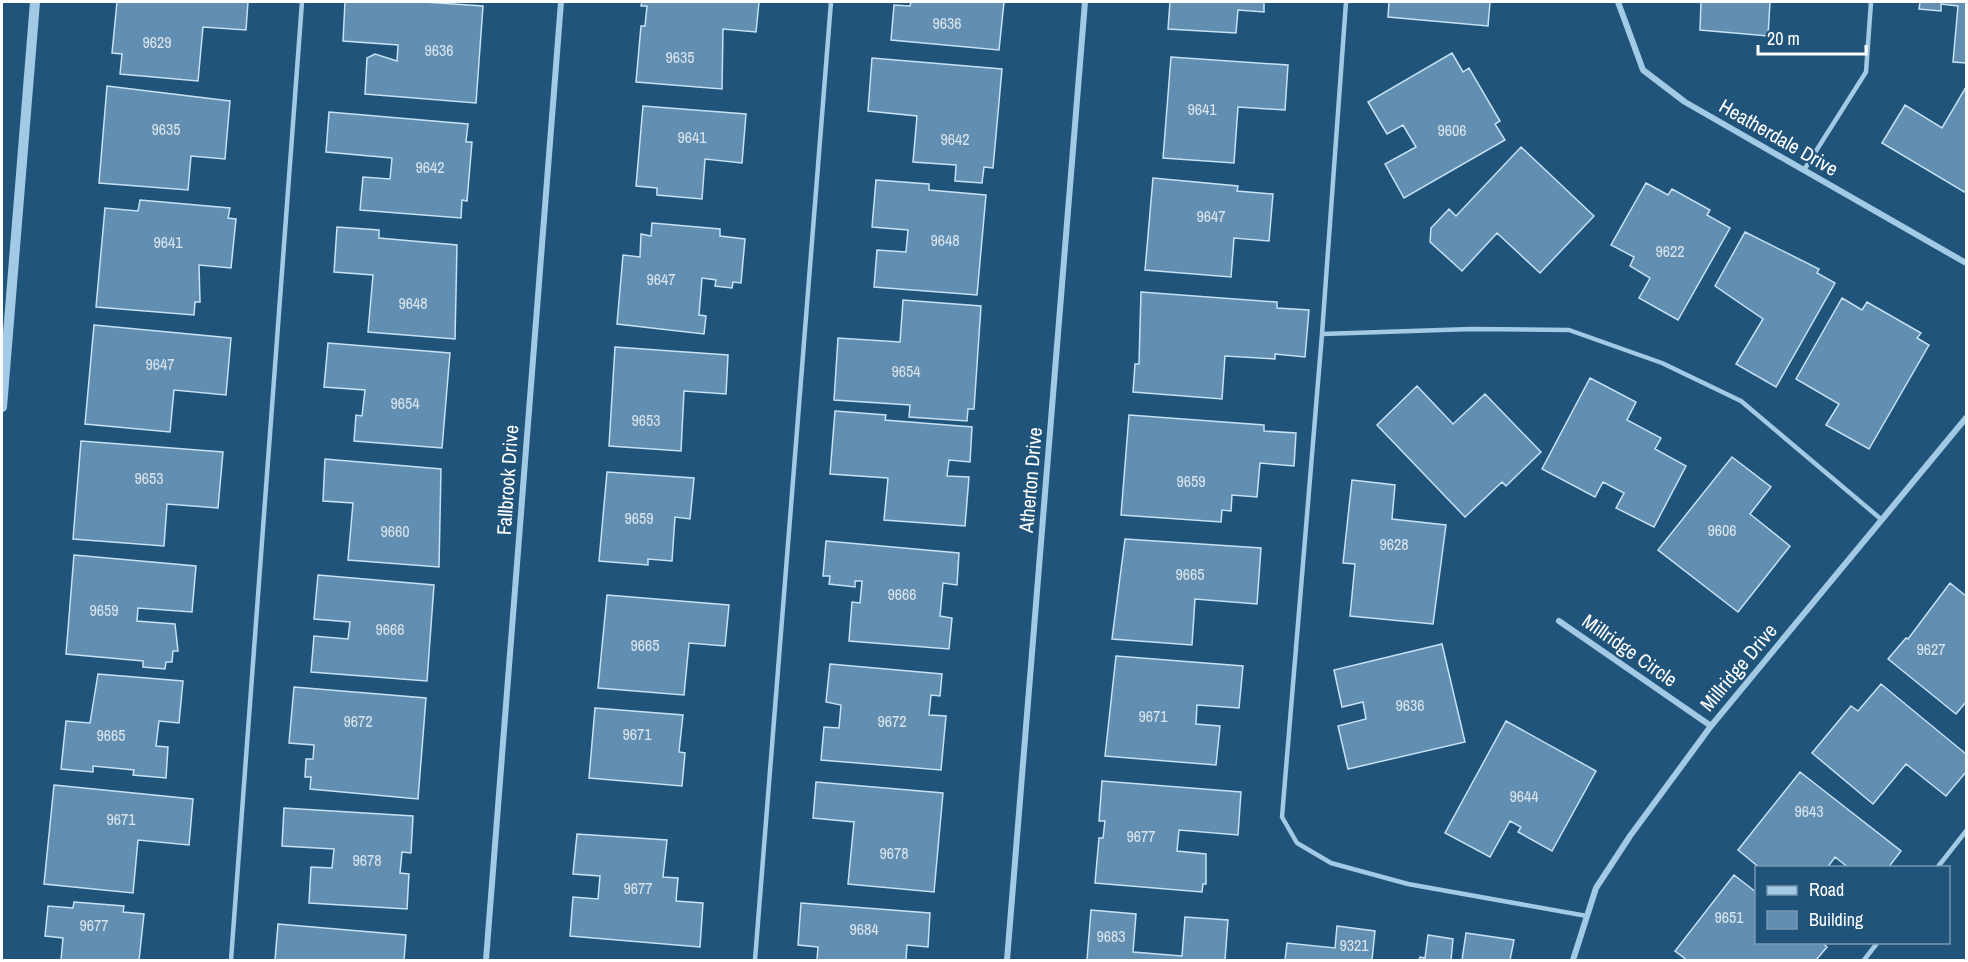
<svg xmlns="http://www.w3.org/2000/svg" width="1968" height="962" font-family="'Archivo Narrow',sans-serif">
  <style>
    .building { fill: #628fb1; stroke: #c6e1f4; stroke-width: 1.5 }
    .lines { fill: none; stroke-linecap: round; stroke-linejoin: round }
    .service { stroke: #a3cae5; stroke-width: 4.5 }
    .minor { stroke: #a3cae5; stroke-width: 6 }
    .tertiary { stroke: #a3cae5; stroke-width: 10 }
    .labels { text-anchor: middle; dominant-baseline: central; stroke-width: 4.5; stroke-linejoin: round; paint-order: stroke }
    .number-label { font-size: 16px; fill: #d8e3ec }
    .street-label { font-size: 20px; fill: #fff; stroke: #21547b }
  </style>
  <rect width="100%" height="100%" fill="#21547b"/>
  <path class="building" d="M117 2H248L246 30 203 27 198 81 120 74 122 54 112 53Z
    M345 2H424L483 6 476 103 365 94 367 58 375 54 397 61 398 45 343 41Z
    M642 2H759L756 32 723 29 722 89 636 82 641 26H645L647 6H641Z
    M911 2H1004L999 50 891 40 894 5 910 6Z
    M1170 2H1264V12L1238 10 1236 33 1168 29Z
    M1389 2H1490L1488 26 1388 17Z
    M1701 2H1770L1768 36 1700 30Z
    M1920 2H1966V63L1953 62 1958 6 1941 4V11L1919 9Z
    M1452 53 1463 72 1469 68 1500 121 1495 124 1505 140 1404 198 1385 164 1416 147 1403 125 1387 134 1368 102Z
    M1171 57 1288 65 1285 110 1238 107 1234 163 1163 158Z
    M872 58 1002 69 993 168 984 167 982 183 955 181 956 165 913 162 917 116 868 111Z
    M107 86 230 101 225 159 191 156 188 190 99 183Z
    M1966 87V193L1882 143 1905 105 1942 128Z
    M643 106 746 114 742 163 705 159 702 199 657 195V188L636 186Z
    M329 112 468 124 466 142H472L467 201 462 200 461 218 360 210 363 177 390 179 392 158 326 152Z
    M1521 147 1594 216 1540 273 1497 233 1462 271 1430 242 1431 228 1449 209 1456 216Z
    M1153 178 1238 186 1237 191 1273 194 1269 241 1234 238 1231 277 1145 270Z
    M876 180 929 184V190L986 195 977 295 874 287 877 250 906 252 908 230 872 227Z
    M1646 183 1668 195 1672 189 1710 210 1707 215 1730 228 1678 320 1639 298 1650 278 1630 266 1634 257 1611 245Z
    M140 200 230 208 228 218 236 219 231 268 199 265 200 302H195L194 315 96 307 105 208 138 211Z
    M652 223 720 229V236L745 239 741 283 733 282 732 288 715 286 716 280 702 278 699 315 706 316 704 334 617 324 623 255 640 257 641 234 651 236Z
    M337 227 379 230V238L457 245 455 339 368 332 373 275 334 272Z
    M1745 232 1819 269 1817 273 1835 283 1776 387 1736 364 1763 319 1715 286Z
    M1141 292 1277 302V308L1309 310 1305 357 1275 354V359L1225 356 1222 399 1133 392 1135 364H1139Z
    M1842 298 1862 310 1867 302 1921 333 1917 338 1929 345 1869 449 1826 425 1839 404 1796 379Z
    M903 300 981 306 974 409H968L967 421 909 417 910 405 834 400 838 338 900 342Z
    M94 325 231 338 226 395 174 390 170 432 85 424Z
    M328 343 450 353 442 448 354 441 356 415 362 416 365 390 324 387Z
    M615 347 728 355 726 394 684 391 681 451 609 446Z
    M1590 378 1636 402 1627 420 1661 438 1655 449 1686 466 1654 527 1616 508 1624 493 1603 482 1595 497 1542 469Z
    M1417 386 1453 424 1485 394 1541 452 1506 486 1502 482 1465 517 1377 425Z
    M835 411 886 415 885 420 972 427 970 462 949 460 947 476 969 477 965 526 884 520 888 478 830 474Z
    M1129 415 1264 425V431L1296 433 1294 466 1260 463 1257 497 1232 495 1231 511 1222 510 1221 522 1121 515Z
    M81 441 223 452 218 508 167 504 164 546 73 539Z
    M1732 457 1771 487 1750 514 1790 546 1738 612 1658 550Z
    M325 459 441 469 439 567 348 560 353 503 323 501Z
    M607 472 694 478 690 519 675 517 672 561 648 559V565L599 561Z
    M1352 480 1395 485 1392 519 1446 525 1433 624 1350 616 1355 564 1343 563Z
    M1125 539 1261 548 1257 604 1195 599 1192 645 1112 639Z
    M826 541 959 553 957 585 943 583 940 616 952 618 949 649 849 641 852 602 860 603 862 581H855V587L829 584 830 576H823Z
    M74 555 196 566 192 612 138 608 137 621 175 624 178 651H173L172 662H166L165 669 143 667V661L66 654Z
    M318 575 434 585 427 681 311 672 314 636 348 639 350 622 314 619Z
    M1950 583 1966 596V702L1956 714 1888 659 1906 638 1908 639Z
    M607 595 729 605 725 646 689 643 684 695 598 688Z
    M1442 644 1465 742 1348 769 1338 726 1366 719 1363 702 1342 707 1334 670Z
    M1116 656 1243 666 1239 708 1197 705 1196 724 1220 726 1216 765 1105 756Z
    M830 664 942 674 940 696 931 695 929 715 946 716 941 770 821 760 824 727 839 728 841 705 826 702Z
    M98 674 183 681 179 723 159 721 156 746 168 747 166 778 133 775 134 770 93 766V772L61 769 66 721 90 723Z
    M1881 684 1966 754V772L1946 796 1906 764 1873 804 1812 753 1851 706 1858 711Z
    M294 687 426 698 418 799 310 789 311 777H305L306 759H313L314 745 289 743Z
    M595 708 683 715 679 752 685 753 682 786 589 778Z
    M1506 721 1596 771 1552 851 1518 832 1521 827 1510 821 1490 857 1445 833Z
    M1800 772 1901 851 1888 868H1849L1835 857 1827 868H1760L1738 850Z
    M1102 781 1241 792 1238 835 1179 830 1177 851 1206 854V884H1203L1202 892 1095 883 1099 838H1103L1105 821H1099Z
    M816 782 943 793 934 892 848 884 854 822 813 818Z
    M54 785 193 799 189 845 138 840 133 893 44 884Z
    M284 808 413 816 411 853 402 852 400 873 409 874 407 909 309 903 311 867 332 868 334 849 282 846Z
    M577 834 667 840 663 877 678 878 676 901 703 903 700 947 570 936 573 897 598 899 600 876 573 874Z
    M1734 875 1756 892V942H1822L1827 947 1816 960H1687L1675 951Z
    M74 902 124 906 123 912 144 914 139 960H61L63 938 45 936 48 906 73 908Z
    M801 903 930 913 928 947 907 945 906 960H817L818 947 798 945Z
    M1091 910 1136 914 1133 952 1182 956 1185 917 1228 920 1225 960H1087Z
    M278 924 406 935 404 960H275Z
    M1337 926 1375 931 1372 960H1285L1287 943 1335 948Z
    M1466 933 1514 940 1510 960H1462Z
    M1428 935 1453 939 1451 960H1419L1420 957 1425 958Z"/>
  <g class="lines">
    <path class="service" d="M1346 2 1322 334 1282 817 1297 843 1331 863 1408 884 1587 916
      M1804 170 1866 72 1871 2
      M1322 334 1471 329 1569 330 1662 363 1741 401 1882 520
      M1937 868 1966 831
      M231 960 302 2
      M755 960 831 2
      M1864 960 1878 942"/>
    <path class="minor" d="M1618 2 1643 70 1685 102 1966 263
      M1559 621 1711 726
      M486 960 561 2
      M1007 960 1085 2
      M1573 960 1596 888 1630 836 1711 726 1966 418"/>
    <path class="tertiary" d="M2 407 35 2"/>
  </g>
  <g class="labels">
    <g class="number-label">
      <text x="947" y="23">9636</text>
      <text x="157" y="42">9629</text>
      <text x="439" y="50">9636</text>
      <text x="680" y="57">9635</text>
      <text x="1202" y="109">9641</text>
      <text x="166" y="129">9635</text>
      <text x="1452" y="130">9606</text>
      <text x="692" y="137">9641</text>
      <text x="955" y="139">9642</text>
      <text x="430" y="167">9642</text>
      <text x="1211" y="216">9647</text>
      <text x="945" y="240">9648</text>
      <text x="168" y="242">9641</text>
      <text x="1670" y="251">9622</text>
      <text x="661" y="279">9647</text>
      <text x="413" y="303">9648</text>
      <text x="160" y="364">9647</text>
      <text x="906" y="371">9654</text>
      <text x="405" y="403">9654</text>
      <text x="646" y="420">9653</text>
      <text x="149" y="478">9653</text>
      <text x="1191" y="481">9659</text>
      <text x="639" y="518">9659</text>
      <text x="1722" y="530">9606</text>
      <text x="395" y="531">9660</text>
      <text x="1394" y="544">9628</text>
      <text x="1190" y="574">9665</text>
      <text x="902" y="594">9666</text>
      <text x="104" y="610">9659</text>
      <text x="390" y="629">9666</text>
      <text x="645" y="645">9665</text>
      <text x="1931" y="649">9627</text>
      <text x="1410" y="705">9636</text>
      <text x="1153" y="716">9671</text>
      <text x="358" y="721">9672</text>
      <text x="892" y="721">9672</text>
      <text x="637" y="734">9671</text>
      <text x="111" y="735">9665</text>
      <text x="1524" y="796">9644</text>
      <text x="1809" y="811">9643</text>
      <text x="121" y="819">9671</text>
      <text x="1141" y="836">9677</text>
      <text x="894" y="853">9678</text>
      <text x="367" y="860">9678</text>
      <text x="638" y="888">9677</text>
      <text x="1729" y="917">9651</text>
      <text x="94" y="925">9677</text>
      <text x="864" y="929">9684</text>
      <text x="1111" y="936">9683</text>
      <text x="1354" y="945">9321</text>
    </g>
    <g class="street-label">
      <text transform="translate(1779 137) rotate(30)">Heatherdale Drive</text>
      <text transform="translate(507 480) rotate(-86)">Fallbrook Drive</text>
      <text transform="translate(1030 480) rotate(-85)">Atherton Drive</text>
      <text transform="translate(1630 650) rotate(35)">Millridge Circle</text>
      <text transform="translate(1738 667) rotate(-50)">Millridge Drive</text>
    </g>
  </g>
  <rect width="1968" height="962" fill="none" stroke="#ffffff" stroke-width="6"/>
  <rect x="1755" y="866" width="195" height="78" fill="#21547b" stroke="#7a98b0" stroke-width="1.5"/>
  <rect x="1767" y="886" width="30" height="9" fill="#a3cae5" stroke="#7a98b0" stroke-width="1.5"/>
  <text x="1809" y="896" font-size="18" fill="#ffffff">Road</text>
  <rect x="1767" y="911" width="30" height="18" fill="#628fb1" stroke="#7a98b0" stroke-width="1.5"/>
  <text x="1809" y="926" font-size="18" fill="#ffffff">Building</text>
  <path d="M1758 45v9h108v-9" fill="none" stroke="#ffffff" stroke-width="3"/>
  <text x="1767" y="45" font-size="18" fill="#ffffff" stroke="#21547b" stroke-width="4.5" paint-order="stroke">20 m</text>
</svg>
